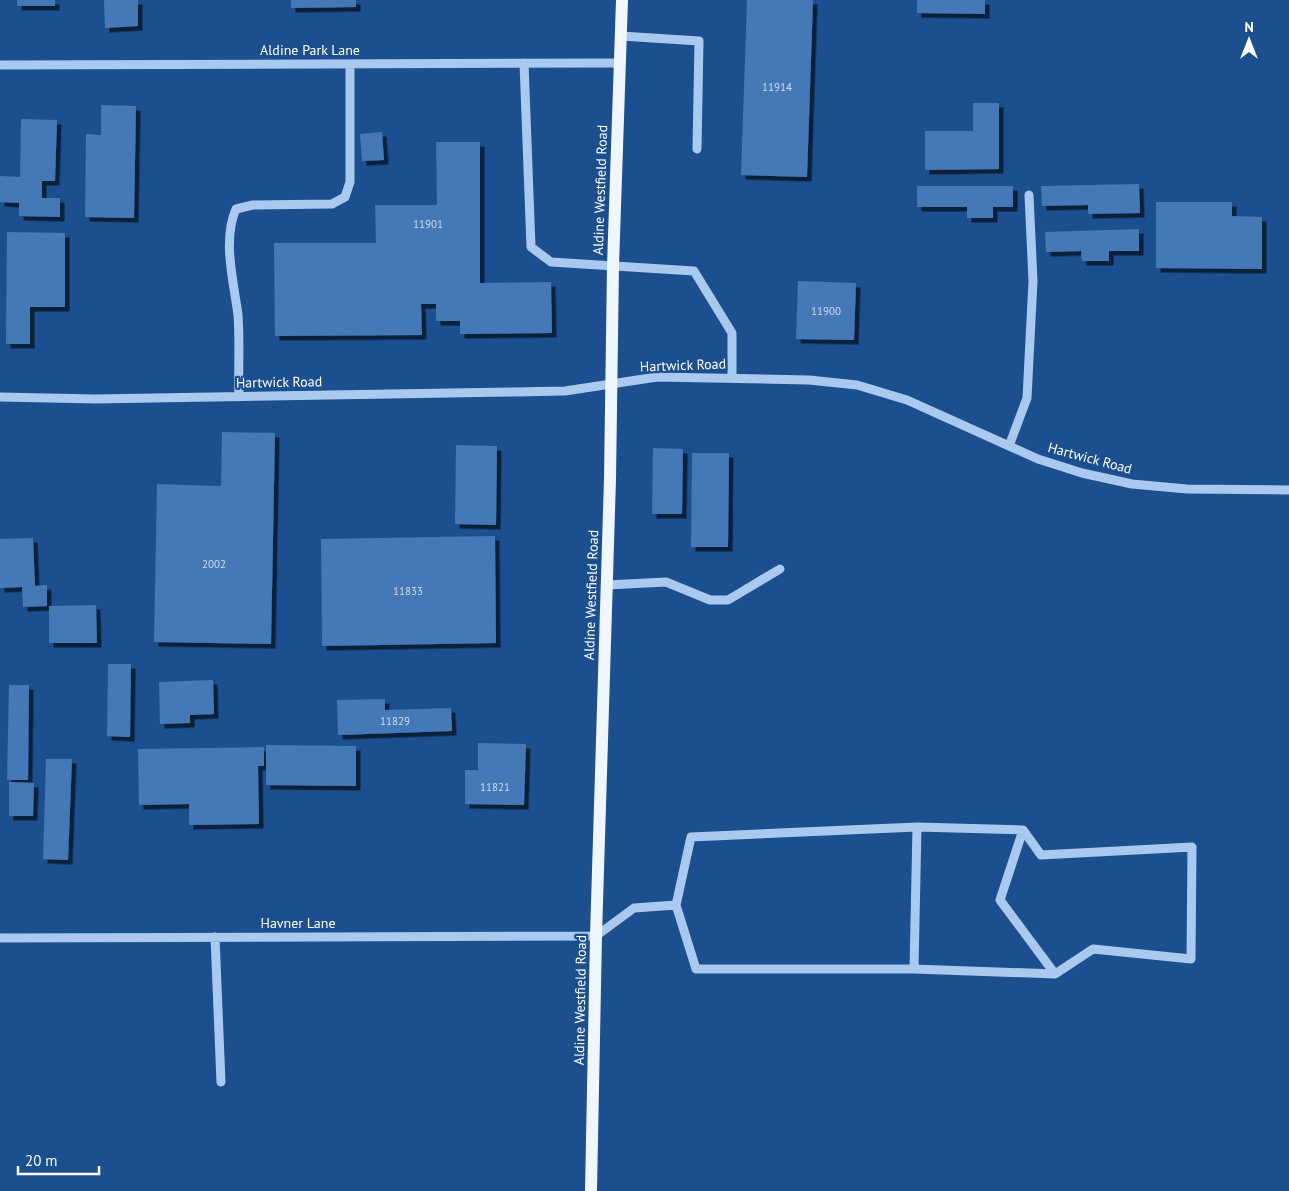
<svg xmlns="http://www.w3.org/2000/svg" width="1289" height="1191" font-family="'PT Sans',sans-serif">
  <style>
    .building { fill: #4478b7; filter: url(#shadow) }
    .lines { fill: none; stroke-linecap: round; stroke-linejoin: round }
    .minor { stroke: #a9c9ee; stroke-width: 9 }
    .major { stroke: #f0f6ff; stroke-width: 12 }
    .labels { text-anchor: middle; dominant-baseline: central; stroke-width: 4.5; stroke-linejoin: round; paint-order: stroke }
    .number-label { font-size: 11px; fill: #d0dded }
    .street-label { font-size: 14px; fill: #fff; stroke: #1b4f8f }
  </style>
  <defs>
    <filter id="shadow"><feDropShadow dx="4.5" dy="4.5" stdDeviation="0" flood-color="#0009"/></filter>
  </defs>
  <rect width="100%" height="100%" fill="#1b4f8f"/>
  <path class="building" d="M17 0H55V6H17Z
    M104 0H138V26L105 28Z
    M291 0H356V7L291 8Z
    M747 0H813L807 177 741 175Z
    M917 0H985V14L917 13Z
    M973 103H999V169L925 170V131H973Z
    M101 105 136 106 134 218 85 217 86 134 101 135Z
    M21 119 57 120 55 181H42V198H60V217L19 216V203L0 202V176L20 177Z
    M382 132 384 160 362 161 360 134Z
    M436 142H480V283L551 282 552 333 460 334V321H436V304H421L422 335 275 336 274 243H376L375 205H437Z
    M1139 184 1140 213 1088 214V205L1042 206 1041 186Z
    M917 186H1013V207H993V218H967V207H917Z
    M1156 202H1232V216L1262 217V269L1156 268Z
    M1139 229V251H1109V261H1082L1081 251 1046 252 1045 232Z
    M7 232 65 233V307H30V344H6Z
    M798 281 856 283 854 340 796 339Z
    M222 432 275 433 271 644 154 642 157 484 221 486Z
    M456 445 497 446 496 525 455 524Z
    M653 448 683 449 682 514H652Z
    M692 453H729L728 547H691Z
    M495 536 496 643 322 646 321 539Z
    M33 538 35 586 47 585V606L23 607 22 587 0 588V539Z
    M96 605 97 643H49V606Z
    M108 664H131L130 737 107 736Z
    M213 680 214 714 190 715V723L160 724 159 682Z
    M9 685H29L28 780H7Z
    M385 699V710L451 708 452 731 338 735 337 700Z
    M478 743 526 744 524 805 465 804V770H478Z
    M266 745 356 746V786L266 785Z
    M264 747V766H258L259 824 189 825V804L139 805 138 749Z
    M46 759H72L68 860 43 859Z
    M9 782 34 783 33 816H9Z"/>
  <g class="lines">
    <path class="minor" d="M621 36 699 41 697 149
      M524 63 531 247 551 262 694 271 732 333V377
      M0 65 620 63
      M239 396C238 370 240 342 238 315 234 283 222 240 236 209L253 205 332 204 345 197 350 182V64
      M0 397 96 399 515 392 565 391 657 377 809 380 857 385 907 400 1038 459 1082 473 1132 484 1187 489 1289 490
      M1009 446 1027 398 1033 281 1029 195
      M607 585 666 582 710 600H728L780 569
      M917 827 1023 830 1041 855 1192 847 1191 959 1093 949 1055 974 914 969H696L676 905 691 837Z
      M1023 830 1000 900 1055 974
      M215 937 221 1082
      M0 938 596 936 634 908 676 905
      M914 969 917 827"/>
    <path class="major" d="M591 1191 596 936 610 479 613 266 622 0"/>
  </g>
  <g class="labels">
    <g class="number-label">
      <text x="777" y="87">11914</text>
      <text x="428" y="224">11901</text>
      <text x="826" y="311">11900</text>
      <text x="214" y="564">2002</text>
      <text x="408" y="591">11833</text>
      <text x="395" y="721">11829</text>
      <text x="495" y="787">11821</text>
    </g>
    <g class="street-label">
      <text x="310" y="50">Aldine Park Lane</text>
      <text transform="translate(600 190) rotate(-88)">Aldine Westfield Road</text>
      <text transform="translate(683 365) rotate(-2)">Hartwick Road</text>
      <text transform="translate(279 382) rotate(-1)">Hartwick Road</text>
      <text transform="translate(1090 458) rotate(15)">Hartwick Road</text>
      <text transform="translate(591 595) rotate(-88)">Aldine Westfield Road</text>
      <text x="298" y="923">Havner Lane</text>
      <text transform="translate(580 1000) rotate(-89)">Aldine Westfield Road</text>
    </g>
  </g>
  <g transform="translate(1249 40)" stroke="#1b4f8f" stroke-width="4" paint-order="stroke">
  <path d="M0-4L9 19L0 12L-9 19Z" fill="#ffffff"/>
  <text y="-8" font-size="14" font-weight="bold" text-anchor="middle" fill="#ffffff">N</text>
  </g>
  <path d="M18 1166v8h81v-8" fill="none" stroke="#ffffff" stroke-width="2.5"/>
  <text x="25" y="1166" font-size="15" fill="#ffffff" stroke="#1b4f8f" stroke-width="4" paint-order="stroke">20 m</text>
</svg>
